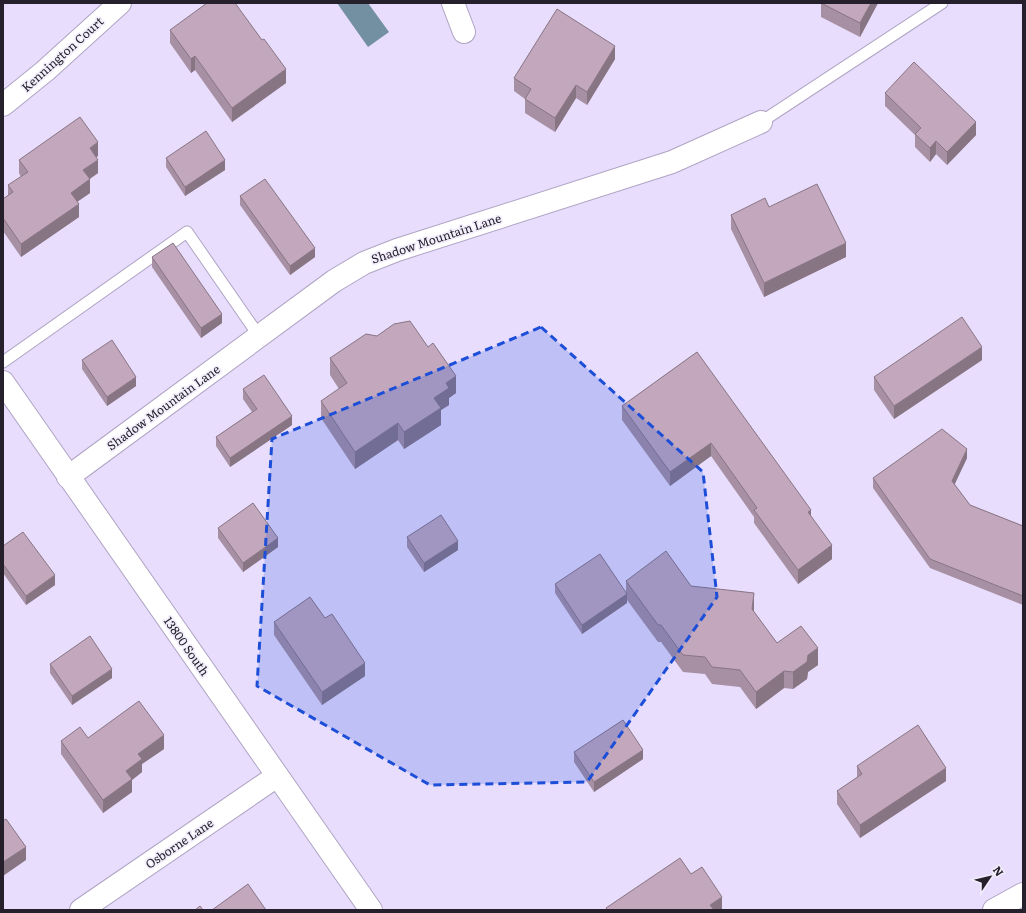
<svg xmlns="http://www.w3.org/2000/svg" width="1026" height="913" font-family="Literata,serif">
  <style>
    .water { fill: #738fa2 }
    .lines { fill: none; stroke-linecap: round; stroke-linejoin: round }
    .service-casing { stroke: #afa4c3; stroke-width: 13 }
    .minor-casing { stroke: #afa4c3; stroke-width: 24 }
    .tertiary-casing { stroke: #afa4c3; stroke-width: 24 }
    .secondary-casing { stroke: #afa4c3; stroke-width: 24 }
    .service { stroke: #fff; stroke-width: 11 }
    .minor { stroke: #fff; stroke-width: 22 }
    .tertiary { stroke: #fff; stroke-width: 22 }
    .secondary { stroke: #fff; stroke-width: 22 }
    .wall { fill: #a790a3 }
    .shaded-wall { fill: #887584 }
    .building { fill: #c2a7bd; stroke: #887584 }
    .marked { fill: #1d4ed8; fill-opacity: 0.2; stroke: #1d4ed8; stroke-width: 3; stroke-dasharray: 8 5; stroke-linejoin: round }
    .labels { text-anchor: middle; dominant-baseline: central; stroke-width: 3.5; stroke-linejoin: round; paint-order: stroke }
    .street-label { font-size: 12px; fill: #25202c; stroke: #f2eefb }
  </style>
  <rect width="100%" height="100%" fill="#e8ddfd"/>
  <path class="water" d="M337 3H368L389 32 368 47Z"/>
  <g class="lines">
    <g class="service-casing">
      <path id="service" d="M761 122 942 3
        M3 362 187 232 259 336"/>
    </g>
    <g class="minor-casing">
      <path id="minor" d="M453 3 464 32
        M3 105 45 71 120 3
        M68 477 334 281 364 263 397 250 672 162 761 122
        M81 910 277 776"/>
    </g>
    <g class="tertiary-casing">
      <path id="tertiary" d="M994 910 1023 894"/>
    </g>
    <g class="secondary-casing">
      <path id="secondary" d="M3 382 371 910"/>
    </g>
    <use href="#service" class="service"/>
    <use href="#minor" class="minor"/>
    <use href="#tertiary" class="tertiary"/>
    <use href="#secondary" class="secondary"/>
  </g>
  <path class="wall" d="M821 3H878L860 37 821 17Z
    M170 30 286 83 232 122 195 70 191 73 170 43Z
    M615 59 587 105 576 98 555 132 525 113V99L514 91V78Z
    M885 93 976 135 947 165 936 154 930 162 915 147V135L885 106Z
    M98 156 96 157 98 173 90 179V193L77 202 79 217 21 257 3 231V199L8 195V185L21 177 19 173V160Z
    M166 158 225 170 185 196 166 167Z
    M240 196 315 257 290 275 240 205Z
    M769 207 846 257 764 297 731 229V215Z
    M152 257 222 323 201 338 152 267Z
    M697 352 811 516 832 559 798 584 754 523V517L711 456 670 486 622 420V406Z
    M330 358 456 393 449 398V405L441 410V425L404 449 398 440 355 469 321 418V401L339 389 330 375Z
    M82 360 136 386 107 406 82 369Z
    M982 360 894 419 874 390V377Z
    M243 389 292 425 230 467 216 446V437L252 412 243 399Z
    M967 458 954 485 970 505 1023 526V605L930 568 873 488V478Z
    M218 528 278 547 243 572 218 538Z
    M407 537 458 550 424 572 407 547Z
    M3 546 55 585 26 605 3 573Z
    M626 581 691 586 753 611 777 643 818 665 808 672 807 679 793 689 784 688 756 709 740 687 712 684 705 674 683 672 661 642H658L627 600V603L582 634 555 593V584L626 592Z
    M274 622 365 676 322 705 274 635Z
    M50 664 112 678 72 705 50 673Z
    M88 738 164 749 142 764V772L132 780V792L103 813 61 754V741Z
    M574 752 643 759 594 792 574 762Z
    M857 766 946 781 860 838 837 804V791L857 778Z"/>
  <path class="shaded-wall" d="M871 3H878L860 37V23Z
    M3 5H4V18L3 19Z
    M615 46V59L587 105V92Z
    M195 56V70L191 73V59Z
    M286 69V83L232 122V108Z
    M576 85V98L555 132V118Z
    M976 122V135L947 165V152Z
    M936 141V154L930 162V148Z
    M98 142V156L90 161V148Z
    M98 160V173L83 183V170Z
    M225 160V170L185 196V187Z
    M90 179V193L71 206V193Z
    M79 204V217L21 257V244Z
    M846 243V257L764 297V283Z
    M315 248V257L290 275V266Z
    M222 314V323L201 338V328Z
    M982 347V360L894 419V406Z
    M456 376V393L449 398V405L441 410V425L404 449V432L434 398 446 383Z
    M136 377V386L107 406V397Z
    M292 416V425L230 467V458Z
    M398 423V440L355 469V452Z
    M711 443V456L670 486V472Z
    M967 449V458L952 490V481Z
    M811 510V524L808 512Z
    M278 538V547L243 572V563Z
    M458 541V550L424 572V563Z
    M832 545V559L798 584V570Z
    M55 575V585L26 605V596Z
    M754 593V610L752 626V609Z
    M627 594V603L582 634V625Z
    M818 648V665L808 672 807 679 793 689V672L808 655Z
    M365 663V676L322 705V692Z
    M112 669V678L72 705V696Z
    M784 671V688L756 709V692Z
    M164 735V749L142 764V772L132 780V792L103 813V800L126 771 138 754Z
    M643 750V759L594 792V782Z
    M946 768V781L860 838V825Z
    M26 847V860L3 876V862Z
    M722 897V910H710V905Z"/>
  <path class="building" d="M207 3H235L262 40 264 39 286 69 232 108 195 56 191 59 170 30Z
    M821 3H871L860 23Z
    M557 9 615 46 587 92 576 85 555 118 525 99 531 89 514 78Z
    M914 62 976 122 947 152 936 141 930 148 915 134 921 128 885 93Z
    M80 117 98 142 90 148 98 160 83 170 90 179 71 193 79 204 21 244 3 218V199L13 192 8 185 28 172 19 160Z
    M206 131 225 160 185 187 166 158Z
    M265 179 315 248 290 266 240 196Z
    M817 184 846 243 764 283 731 215 765 198 769 207Z
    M173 243 222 314 201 328 152 257Z
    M962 317 982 347 894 406 874 377Z
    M410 321 428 347 433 343 456 376 446 383 449 388 434 398 441 408 404 432 398 423 355 452 321 401 347 383 330 358 366 334 377 336 394 324Z
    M112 340 136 377 107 397 82 360Z
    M697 352 811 510 808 512 832 545 798 570 754 510 757 508 711 443 670 472 622 406Z
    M264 375 292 416 230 458 216 437 257 409 243 389Z
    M942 429 967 449 952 481 970 505 1023 526V596L930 559 873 478Z
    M253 503 278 538 243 563 218 528Z
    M441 515 458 541 424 563 407 537Z
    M23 532 55 575 26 596 3 564V546Z
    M666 551 691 586 754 593 752 609 777 643 801 626 818 648 808 655 807 662 793 672 784 671 756 692 740 670 712 667 705 657 683 655 661 625H658L626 581Z
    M600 554 627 594 582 625 555 584Z
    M310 597 325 618 332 614 365 663 322 692 274 622Z
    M90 636 112 669 72 696 50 664Z
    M139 701 164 735 138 754 142 759 126 771 132 779 103 800 61 741 80 727 88 738Z
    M623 720 643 750 594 782 574 752Z
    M918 725 946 768 860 825 837 791 862 774 857 766Z
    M6 819 26 847 3 862V821Z
    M680 858 691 874 702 867 722 897 710 905 714 910H607L606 908Z
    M248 884 266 910H212Z
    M200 906 203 910H195Z"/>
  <path class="marked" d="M541 327 703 472 717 597 587 782 430 785 257 686 272 439Z"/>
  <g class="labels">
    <g class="street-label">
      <text transform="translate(62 54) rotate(-42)">Kennington Court</text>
      <text transform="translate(436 238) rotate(-18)">Shadow Mountain Lane</text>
      <text transform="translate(163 407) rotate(-36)">Shadow Mountain Lane</text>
      <text transform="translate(187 646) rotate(55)">13800 South</text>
      <text transform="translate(179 843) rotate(-34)">Osborne Lane</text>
    </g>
  </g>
  <rect width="1026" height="913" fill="none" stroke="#25202c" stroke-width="8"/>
  <g transform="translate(990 877) rotate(55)" stroke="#f2eefb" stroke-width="3" paint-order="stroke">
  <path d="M0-3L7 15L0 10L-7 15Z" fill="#25202c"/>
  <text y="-6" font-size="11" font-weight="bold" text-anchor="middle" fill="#25202c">N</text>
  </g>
</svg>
